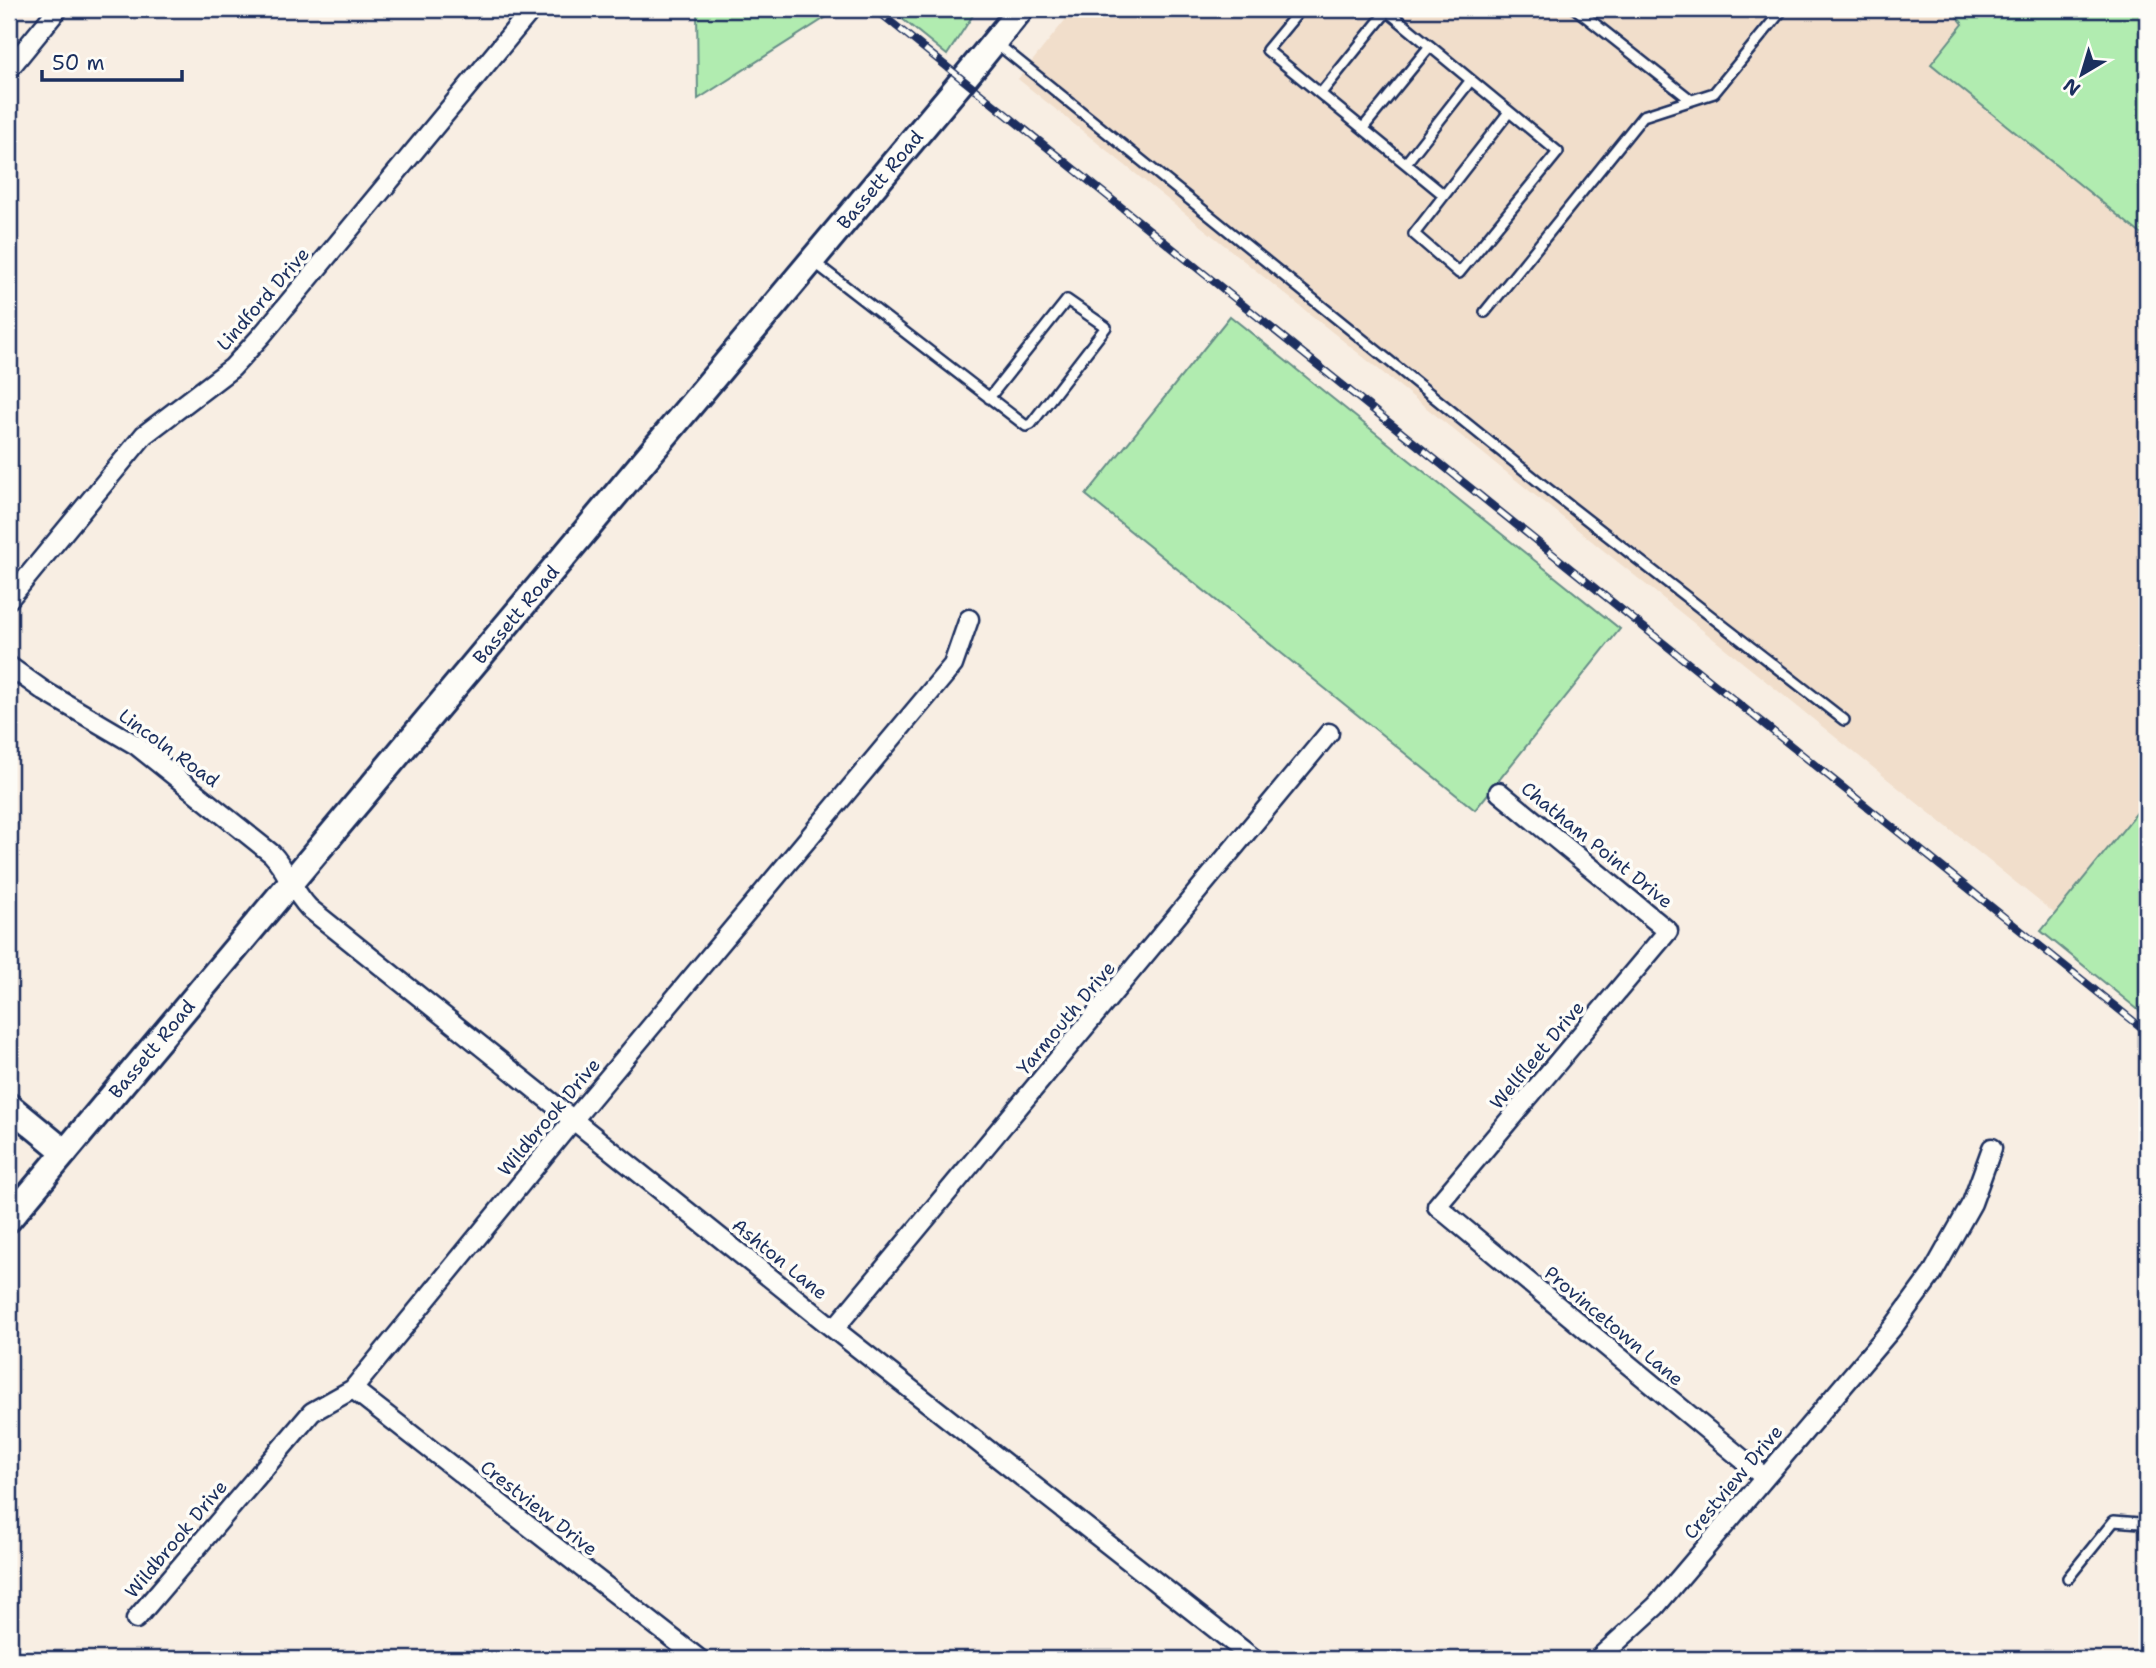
<svg xmlns="http://www.w3.org/2000/svg" width="2156" height="1668" font-family="'Shantell Sans',sans-serif">
  <style>
    .built { fill: #f1decb }
    .green { fill: #b1ecb0; stroke: #668e87; stroke-width: 2 }
    .lines { fill: none; stroke-linecap: round; stroke-linejoin: round }
    .lane-casing { stroke: #1b2f5e; stroke-width: 14 }
    .street-casing { stroke: #1b2f5e; stroke-width: 23 }
    .secondary-casing { stroke: #1b2f5e; stroke-width: 30 }
    .lane { stroke: #fdfcf7; stroke-width: 9 }
    .street { stroke: #fdfcf7; stroke-width: 18 }
    .secondary { stroke: #fdfcf7; stroke-width: 24 }
    .rail-casing { stroke: #1b2f5e; stroke-width: 8 }
    .rail { stroke: #fdfcf7; stroke-width: 5; stroke-dasharray: 16; stroke-linecap: butt }
    .labels { text-anchor: middle; dominant-baseline: central; stroke-width: 7; stroke-linejoin: round; paint-order: stroke }
    .street-label { font-size: 19px; fill: #1b2f5e; stroke: #fdfcf7 }
  </style>
  <rect width="100%" height="100%" fill="#f8eee3"/>
  <filter id="ink" filterUnits="userSpaceOnUse"><feTurbulence type="fractalNoise" baseFrequency=".0143" numOctaves="2"/><feDisplacementMap in="SourceGraphic" scale="14" xChannelSelector="R" yChannelSelector="G"/><feConvolveMatrix kernelMatrix="1 2 1 2 8 2 1 2 1" color-interpolation-filters="sRGB"/></filter>
  <g filter="url(#ink)">
    <path class="built" d="M1074 9H1951L1964 24 1931 65 2147 239V800L2055 914 1018 79Z"/>
    <path class="green" d="M697 9H839L698 99Z
      M890 9H977L947 55Z
      M1951 9H2147V239L1931 64 1963 24Z
      M1230 316 1620 629 1475 810 1086 495Z
      M2147 800V1017L2041 931Z"/>
    <g class="lines">
      <g class="lane-casing">
        <path id="lane" d="M1301 9 1267 50 1444 195
          M1385 9 1558 152 1459 273 1414 234 1509 112
          M1576 9 1691 100
          M995 42 1544 486 1844 720
          M1321 93 1387 11
          M1363 128 1430 46
          M1406 163 1471 80
          M814 262 1026 426 1031 424 1106 327 1067 300 989 398
          M1485 312 1643 116 1714 93 1783 9
          M2068 1578 2114 1521 2140 1523 2147 1529"/>
      </g>
      <g class="street-casing">
        <path id="street" d="M9 69 58 9
          M9 599 144 435 232 368 262 335 532 9
          M9 666 44 691 136 745 272 854C287 870 293 892 309 908L834 1329 1254 1659
          M1499 792 1668 931 1437 1206 1764 1477
          M834 1329 1329 733
          M353 1389 699 1659
          M136 1619 312 1412 353 1389 573 1120 953 665 969 619
          M1598 1659 1656 1606 1894 1326 1932 1274 1972 1203 1992 1148"/>
      </g>
      <g class="secondary-casing">
        <g id="secondary">
          <path d="M9 1106 65 1152"/>
          <path id="s1" d="M9 1219 963 80 1021 9"/>
        </g>
      </g>
      <use href="#lane" class="lane"/>
      <use href="#street" class="street"/>
      <use href="#secondary" class="secondary"/>
      <g class="rail-casing">
        <path id="rail" d="M875 9 2147 1032"/>
      </g>
      <use href="#rail" class="rail"/>
    </g>
  </g>
  <g class="labels">
    <g class="street-label">
      <text stroke="none"><textPath href="#s1" startOffset="1356">Bassett Road</textPath></text>
      <text transform="translate(263 299) rotate(-49)">Lindford Drive</text>
      <text stroke="none"><textPath href="#s1" startOffset="789">Bassett Road</textPath></text>
      <text transform="translate(169 748) rotate(36)">Lincoln Road</text>
      <text transform="translate(1597 845) rotate(39)">Chatham Point Drive</text>
      <text transform="translate(1066 1018) rotate(-50)">Yarmouth Drive</text>
      <text stroke="none"><textPath href="#s1" startOffset="222">Bassett Road</textPath></text>
      <text transform="translate(1537 1055) rotate(-50)">Wellfleet Drive</text>
      <text transform="translate(549 1117) rotate(-50)">Wildbrook Drive</text>
      <text transform="translate(780 1259) rotate(39)">Ashton Lane</text>
      <text transform="translate(1614 1326) rotate(40)">Provincetown Lane</text>
      <text transform="translate(1733 1482) rotate(-50)">Crestview Drive</text>
      <text transform="translate(539 1508) rotate(38)">Crestview Drive</text>
      <text transform="translate(176 1539) rotate(-50)">Wildbrook Drive</text>
    </g>
  </g>
  <rect width="2156" height="1668" fill="none" stroke="#fdfcf7" stroke-width="35"/>
  <rect x="18" y="18" width="2121" height="1633" fill="none" stroke="#1b2f5e" stroke-width="2.5" filter="url(#ink)"/>
  <g transform="translate(2082 74) rotate(218)" stroke="#fdfcf7" stroke-width="5" paint-order="stroke">
  <path d="M0-5L12 26L0 18L-12 26Z" fill="#1b2f5e"/>
  <text y="-10" font-size="19" font-weight="bold" text-anchor="middle" fill="#1b2f5e">N</text>
  </g>
  <path d="M42 70v10h140v-10" fill="none" stroke="#1b2f5e" stroke-width="3.5"/>
  <text x="52" y="70" font-size="21" fill="#1b2f5e" stroke="#fdfcf7" stroke-width="5" paint-order="stroke">50 m</text>
</svg>
